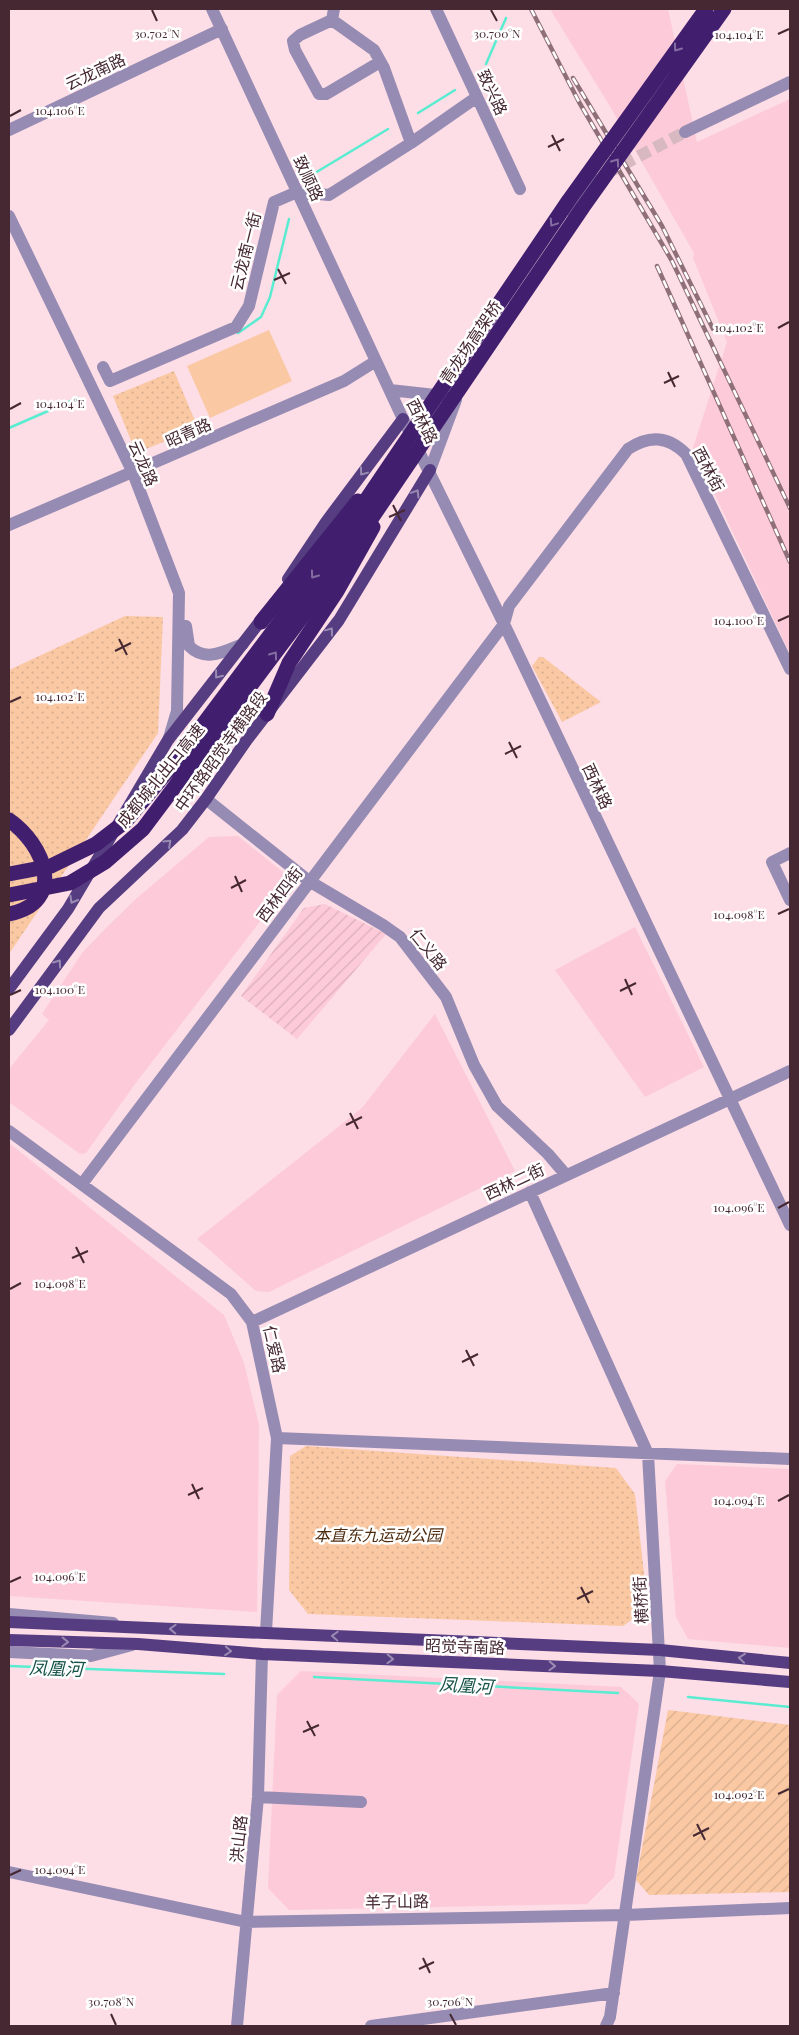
<svg xmlns="http://www.w3.org/2000/svg" width="799" height="2035" font-family="'Playfair Display','Noto Sans SC',serif">
  <style>
    .built { fill: #fdcad9 }
    .industrial { fill: url(#industrial-furrows) }
    .grass { fill: #fac9a4 }
    .park { fill: url(#park-dots) }
    .garden { fill: url(#garden-furrows) }
    .lines { fill: none; stroke-linecap: round; stroke-linejoin: round }
    .stream { stroke: #59ecd1; stroke-width: 2.5 }
    .minor-tunnel { stroke: #d8b9c2; stroke-width: 12; stroke-dasharray: 12 6; stroke-linecap: butt }
    .minor { stroke: #968bb2; stroke-width: 12 }
    .major { stroke: #563d81; stroke-width: 12 }
    .highway { stroke: #411f6e; stroke-width: 15 }
    .rail-casing { stroke: #8f707a; stroke-width: 4.5 }
    .rail { stroke: #fff; stroke-width: 2.5; stroke-dasharray: 8; stroke-linecap: butt }
    .highway-bridge { stroke: #411f6e; stroke-width: 15 }
    .oneway { stroke: #846da1 }
    .oneway2 { stroke: #9a8bb3 }
    .ticks { fill: none; stroke: #452832; stroke-width: 2 }
    .labels { text-anchor: middle; dominant-baseline: central; stroke-width: 5; stroke-linejoin: round; paint-order: stroke }
    .street-label { font-size: 16px; fill: #452832; stroke: #fff }
    .park-label { font-size: 16px; font-style: italic; fill: #4d2b0e; stroke: #fff }
    .water-label { font-size: 18px; font-style: italic; fill: #155348; stroke: #fff }
    .ticks-label { font-size: 12px; text-anchor: middle; fill: #452832; stroke: #fff; stroke-width: 5; stroke-linejoin: round; paint-order: stroke }
  </style>
  <defs>
    <pattern id="industrial-furrows" width="10" height="10" patternUnits="userSpaceOnUse" patternTransform="scale(1.25)"><rect width="10" height="10" fill="#fdcad9"/><path d="M-1 1l2-2M0 10L10 0M9 11l2-2" fill="none" stroke="#daaebb"/></pattern>
    <pattern id="park-dots" width="8" height="8" patternUnits="userSpaceOnUse" patternTransform="scale(1.25)"><rect width="8" height="8" fill="#fac9a4"/><path d="M2 2h.1M6 6h.1" fill="none" stroke="#d8ad8e" stroke-width="1.8" stroke-linecap="round"/></pattern>
    <pattern id="garden-furrows" width="10" height="10" patternUnits="userSpaceOnUse" patternTransform="scale(1.25)"><rect width="10" height="10" fill="#fac9a4"/><path d="M-1 1l2-2M0 10L10 0M9 11l2-2" fill="none" stroke="#d8ad8e"/></pattern>
  </defs>
  <rect width="100%" height="100%" fill="#fddde6"/>
  <path class="built" d="M550 9H668L697 142 790 99V654L693 448 727 342 693 258 694 253 608 103Z
    M238 836 284 873 285 889 135 1084 86 1153 80 1154 9 1102V1069L49 1020 42 1014 82 953 106 928 137 898 209 837Z
    M635 927 704 1067 645 1097 555 970Z
    M435 1014 515 1171 269 1292 256 1291 197 1239 362 1108Z
    M9 1143 224 1315 244 1363 259 1425 257 1612 9 1596Z
    M677 1464 790 1469V1648L688 1639 676 1617 665 1481Z
    M301 1671 621 1687 639 1704 614 1877 587 1904 289 1910 268 1888 277 1695Z"/>
  <path class="industrial" d="M325 904 386 934 297 1039 241 996 304 908Z"/>
  <path class="grass" d="M269 330 292 381 210 418 187 366Z"/>
  <path class="park" d="M174 371 198 428 136 453 113 396Z
    M125 616 163 617 158 733 9 954V670Z
    M539 657H543L601 702 562 722 532 666Z
    M306 1446 616 1468 635 1494 648 1608 623 1626 308 1614 289 1590 290 1456Z"/>
  <path class="garden" d="M668 1710 790 1725V1892L649 1895 636 1880Z"/>
  <g class="lines">
    <path class="stream" d="M486 64 506 18
      M418 113 455 90
      M315 173 388 129
      M238 333 261 317 270 297 289 219
      M9 428 78 398
      M9 1666 224 1674
      M314 1677 618 1693
      M688 1697 790 1707"/>
    <path class="minor-tunnel" d="M607 173 685 132"/>
    <path class="minor" d="M212 9 403 419 504 624 790 1225
      M334 9 332 20 374 50 384 68 411 143
      M436 9 520 189
      M332 20 300 35 293 41 295 50 319 94H326L380 62
      M9 130 222 29
      M685 132 790 82
      M574 215 580 196 594 180
      M9 216 133 473 179 593 177 711 169 738
      M103 367 110 381 236 327 249 306 274 202 297 192 329 195 411 143 477 97
      M390 390 444 396
      M430 470 456 400
      M9 525 344 381 376 361
      M186 626 189 646C206 663 225 651 243 644
      M206 799 309 881 383 925 400 937 446 997 474 1065 497 1106 548 1154 566 1175
      M790 853 772 862 790 900
      M9 1131 231 1294 252 1322 277 1438 266 1632
      M82 1184 504 624 509 606 628 449C649 435 668 436 686 454L790 669
      M530 1192 648 1454 660 1671 610 2017 606 2026
      M252 1322 790 1071
      M277 1438 790 1459
      M9 1614 113 1623
      M9 1652 91 1656 132 1645
      M258 1797 361 1802
      M9 1872 246 1922 626 1915 790 1908
      M237 2026 258 1797 262 1654
      M371 2026 614 1993"/>
    <path class="major" d="M288 579 326 522 403 419
      M9 989 68 909 168 740 265 615
      M9 1030 99 908 182 830 206 799 246 741 339 620 430 470
      M9 1622 660 1650 790 1663
      M9 1640 138 1644 262 1654 660 1671 790 1682"/>
    <path class="highway" d="M261 622 358 501
      M267 714 289 663 337 591 373 527
      M9 820C45 845 67 902 9 914"/>
    <g class="rail-casing">
      <path id="rail" d="M531 9 579 102 672 261 790 508
        M573 78 662 226 713 329
        M657 266 790 562"/>
    </g>
    <use href="#rail" class="rail"/>
    <path class="highway-bridge" d="M9 874 51 866 96 844 126 821 172 766 318 571 569 200 706 9
      M9 895 70 883 105 862 143 829 329 581 583 207 724 9"/>
  </g>
  <defs><path id="oneway-chevron" d="M-2-3.5L2.5 0L-2 3.5" fill="none" stroke-width="1.6" stroke-linecap="round" stroke-linejoin="round" transform="scale(1.25)"/></defs>
  <g class="oneway">
    <use href="#oneway-chevron" transform="translate(677 48) rotate(126)"/>
    <use href="#oneway-chevron" transform="translate(616 162) rotate(-54)"/>
    <use href="#oneway-chevron" transform="translate(553 223) rotate(124)"/>
    <use href="#oneway-chevron" transform="translate(314 575) rotate(126)"/>
    <use href="#oneway-chevron" transform="translate(274 655) rotate(-54)"/>
  </g>
  <g class="oneway2">
    <use href="#oneway-chevron" transform="translate(363 472) rotate(127)"/>
    <use href="#oneway-chevron" transform="translate(416 493) rotate(-59)"/>
    <use href="#oneway-chevron" transform="translate(330 631) rotate(-53)"/>
    <use href="#oneway-chevron" transform="translate(218 675) rotate(128)"/>
    <use href="#oneway-chevron" transform="translate(168 843) rotate(-43)"/>
    <use href="#oneway-chevron" transform="translate(73 900) rotate(120)"/>
    <use href="#oneway-chevron" transform="translate(58 963) rotate(-54)"/>
    <use href="#oneway-chevron" transform="translate(173 1629) rotate(-178)"/>
    <use href="#oneway-chevron" transform="translate(335 1636) rotate(-177)"/>
    <use href="#oneway-chevron" transform="translate(65 1642) rotate(2)"/>
    <use href="#oneway-chevron" transform="translate(228 1651) rotate(4)"/>
    <use href="#oneway-chevron" transform="translate(742 1658) rotate(-174)"/>
    <use href="#oneway-chevron" transform="translate(390 1659) rotate(2)"/>
    <use href="#oneway-chevron" transform="translate(552 1666) rotate(2)"/>
  </g>
  <path class="ticks" d="M152 10 157 21M491 10 497 21M778 34 789 29M10 116 21 110M552 135 560 151M548 147 564 139M278 269 286 284M274 280 290 273M778 328 789 322M668 372 675 387M664 383 679 376M10 409 21 403M393 505 401 521M389 517 405 510M778 621 789 616M119 639 127 655M115 651 131 643M10 702 21 697M509 742 517 758M505 754 521 746M235 876 242 892M231 888 246 880M778 914 789 909M625 979 632 995M620 991 636 983M10 995 21 990M350 1113 358 1129M346 1125 362 1117M778 1208 789 1202M76 1247 84 1263M72 1258 88 1251M10 1289 21 1283M466 1350 474 1366M462 1362 478 1354M192 1484 199 1499M188 1495 203 1488M778 1501 789 1495M10 1582 21 1577M581 1587 589 1603M577 1599 593 1591M307 1721 315 1736M303 1732 319 1725M778 1794 789 1789M697 1824 705 1840M693 1836 709 1828M10 1875 21 1870M423 1958 430 1973M419 1969 434 1962M111 2014 116 2025M450 2014 456 2025"/>
  <g class="labels">
    <g class="street-label">
      <text transform="translate(95 71) rotate(-25)">云龙南路</text>
      <text transform="translate(493 92) rotate(65)">致兴路</text>
      <text transform="translate(309 178) rotate(65)">致顺路</text>
      <text transform="translate(245 251) rotate(-76)">云龙南一街</text>
      <text transform="translate(470 342) rotate(-56)">青龙场高架桥</text>
      <text transform="translate(423 421) rotate(63)">西林路</text>
      <text transform="translate(188 432) rotate(-24)">昭青路</text>
      <text transform="translate(144 463) rotate(66)">云龙路</text>
      <text transform="translate(709 469) rotate(62)">西林街</text>
      <text transform="translate(220 751) rotate(-54)">中环路昭觉寺横路段</text>
      <text transform="translate(160 775) rotate(-51)">成都城北出口高速</text>
      <text transform="translate(598 786) rotate(65)">西林路</text>
      <text transform="translate(279 894) rotate(-53)">西林四街</text>
      <text transform="translate(429 949) rotate(51)">仁义路</text>
      <text transform="translate(514 1181) rotate(-25)">西林二街</text>
      <text transform="translate(275 1349) rotate(77)">仁爱路</text>
      <text transform="translate(640 1600) rotate(-93)">横桥街</text>
      <text transform="translate(465 1646) rotate(2)">昭觉寺南路</text>
      <text transform="translate(238 1839) rotate(-84)">洪山路</text>
      <text transform="translate(397 1901) rotate(-1)">羊子山路</text>
    </g>
    <g class="park-label">
      <text x="378" y="1534">本直东九运动公园</text>
    </g>
    <g class="water-label">
      <text transform="translate(56 1668) rotate(2)">凤凰河</text>
      <text transform="translate(466 1685) rotate(3)">凤凰河</text>
    </g>
  </g>
  <g class="ticks-label">
    <text x="157" y="38">30.702°N</text>
    <text x="497" y="38">30.700°N</text>
    <text x="739" y="39">104.104°E</text>
    <text x="60" y="115">104.106°E</text>
    <text x="739" y="332">104.102°E</text>
    <text x="60" y="408">104.104°E</text>
    <text x="739" y="625">104.100°E</text>
    <text x="60" y="701">104.102°E</text>
    <text x="739" y="919">104.098°E</text>
    <text x="60" y="994">104.100°E</text>
    <text x="739" y="1212">104.096°E</text>
    <text x="60" y="1288">104.098°E</text>
    <text x="739" y="1505">104.094°E</text>
    <text x="60" y="1581">104.096°E</text>
    <text x="739" y="1799">104.092°E</text>
    <text x="60" y="1874">104.094°E</text>
    <text x="111" y="2006">30.708°N</text>
    <text x="450" y="2006">30.706°N</text>
  </g>
  <rect width="799" height="2035" fill="none" stroke="#452832" stroke-width="20"/>
</svg>
